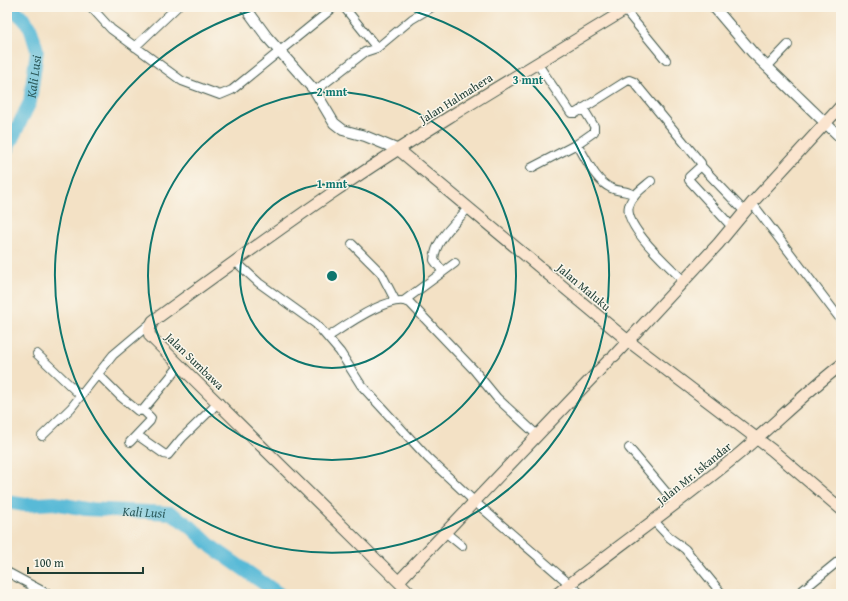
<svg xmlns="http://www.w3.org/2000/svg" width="848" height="601" font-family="'Gentium Book Plus',serif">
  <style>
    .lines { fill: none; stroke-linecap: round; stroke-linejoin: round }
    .river { stroke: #59bad7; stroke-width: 14 }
    .minor-casing { stroke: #3f564a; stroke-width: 10 }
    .tertiary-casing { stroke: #3f564a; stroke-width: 12 }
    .secondary-casing { stroke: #3f564a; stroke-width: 13 }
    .minor { stroke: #fff; stroke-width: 8 }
    .tertiary { stroke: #fff; stroke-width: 10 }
    .secondary { stroke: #fbe5cf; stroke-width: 11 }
    .ring { fill: none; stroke: #0f766e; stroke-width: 2 }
    .labels { text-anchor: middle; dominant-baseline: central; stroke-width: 3; stroke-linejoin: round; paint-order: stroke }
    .street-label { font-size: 12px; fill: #1f3d34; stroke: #fbf7ec }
    .water-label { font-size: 13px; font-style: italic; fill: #2e5c5d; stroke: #fbf7ec }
    .centre { fill: #0f766e; stroke: #fbf7ec; stroke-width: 2 }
    .ring-label { font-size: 12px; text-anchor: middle; font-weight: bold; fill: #0f766e; stroke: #fbf7ec; stroke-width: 3; stroke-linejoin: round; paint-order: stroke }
  </style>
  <rect width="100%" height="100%" fill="#fbf7ec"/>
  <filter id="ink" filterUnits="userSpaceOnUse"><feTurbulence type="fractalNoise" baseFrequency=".025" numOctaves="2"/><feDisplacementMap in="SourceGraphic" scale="8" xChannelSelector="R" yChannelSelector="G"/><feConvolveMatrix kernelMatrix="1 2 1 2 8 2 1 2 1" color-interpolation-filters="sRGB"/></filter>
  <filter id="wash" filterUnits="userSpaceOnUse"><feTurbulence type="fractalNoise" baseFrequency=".012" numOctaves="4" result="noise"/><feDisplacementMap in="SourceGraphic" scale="16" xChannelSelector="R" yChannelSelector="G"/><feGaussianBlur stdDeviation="0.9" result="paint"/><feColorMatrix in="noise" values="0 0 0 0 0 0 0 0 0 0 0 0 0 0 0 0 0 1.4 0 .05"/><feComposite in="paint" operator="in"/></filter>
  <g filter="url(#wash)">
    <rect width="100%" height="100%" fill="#f3e1c5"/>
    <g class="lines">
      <g class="river">
        <path id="s1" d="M7 149 30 102 37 50 30 27 23 18 11 7"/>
        <path id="s2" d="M7 502 25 505 54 503 86 509 171 513 191 527 212 547 279 594"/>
      </g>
    </g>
  </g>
  <g filter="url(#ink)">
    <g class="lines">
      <g class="minor-casing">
        <path id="minor" d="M91 7 111 29 182 81 220 95 232 90 334 7
          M344 7 377 48
          M625 10 666 60
          M135 47 177 7
          M537 63 571 113H576L625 82 629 80 634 82 701 163V166L689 177V180L732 227
          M767 67 788 45
          M315 91 365 52 377 48 412 19 432 7
          M577 144C586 158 595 181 611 188 619 192 627 190 634 195
          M701 166 745 212
          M531 168 577 144 594 132V126L583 108
          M651 181C643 188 632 195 629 206 623 226 670 267 684 281
          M752 203 841 320
          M352 244 381 273 395 300
          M235 261 259 283 316 324 340 352 361 385 428 458 475 502 581 594
          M443 272 434 260C435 239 456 223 468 208
          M405 300 455 263
          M328 337C345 326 391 292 410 303L474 370 497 398 538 436
          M37 354 81 396
          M98 374 121 397 138 411 143 410 180 365
          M137 435 164 454 168 455 182 438 219 402
          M42 436 71 408 113 355 152 322
          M130 442 150 421 151 418 143 410
          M629 448 676 504
          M654 521 670 538 685 549 722 594
          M445 532 462 546
          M7 572 48 594
          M28 594 35 587
          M798 594 841 559"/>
      </g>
      <g class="tertiary-casing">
        <path id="tertiary" d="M245 7 267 37 315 91 334 123 343 130 365 136 399 150
          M714 7 753 53 841 138"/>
      </g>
      <g class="secondary-casing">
        <path id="secondary" d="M399 150 627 340 772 450 841 509
          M614 356 718 244 752 203 841 106
          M399 581 609 360
          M411 594 150 336C148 330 150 327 153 321 212 278 272 234 332 193 429 127 530 68 630 7
          M557 594C618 546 681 502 740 453 774 424 806 392 841 365"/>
      </g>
      <use href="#minor" class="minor"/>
      <use href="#tertiary" class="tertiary"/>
      <use href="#secondary" class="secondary"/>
    </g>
  </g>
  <g class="ring">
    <circle cx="332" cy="276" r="92"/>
    <circle cx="332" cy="276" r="184"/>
    <path d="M399 7A277 277 0 1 1 265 7"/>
  </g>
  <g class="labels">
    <g class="street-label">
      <text transform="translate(456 98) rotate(-32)">Jalan Halmahera</text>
      <text transform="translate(584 287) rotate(40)">Jalan Maluku</text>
      <text transform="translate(195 361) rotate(44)">Jalan Sumbawa</text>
      <text transform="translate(694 473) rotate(-39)">Jalan Mr. Iskandar</text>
    </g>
    <g class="water-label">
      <text stroke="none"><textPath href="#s1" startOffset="78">Kali Lusi</textPath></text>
      <text stroke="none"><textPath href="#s2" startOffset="138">Kali Lusi</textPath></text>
    </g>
  </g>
  <circle cx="332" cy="276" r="6" class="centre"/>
  <g class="ring-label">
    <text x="528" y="84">3 mnt</text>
    <text x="332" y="96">2 mnt</text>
    <text x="332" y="188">1 mnt</text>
  </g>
  <rect width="848" height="601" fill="none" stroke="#fbf7ec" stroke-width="24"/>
  <path d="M28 567v6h115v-6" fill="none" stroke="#1f3d34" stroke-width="2"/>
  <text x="34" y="567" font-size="12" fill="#1f3d34" stroke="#fbf7ec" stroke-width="3" paint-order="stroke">100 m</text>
</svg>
